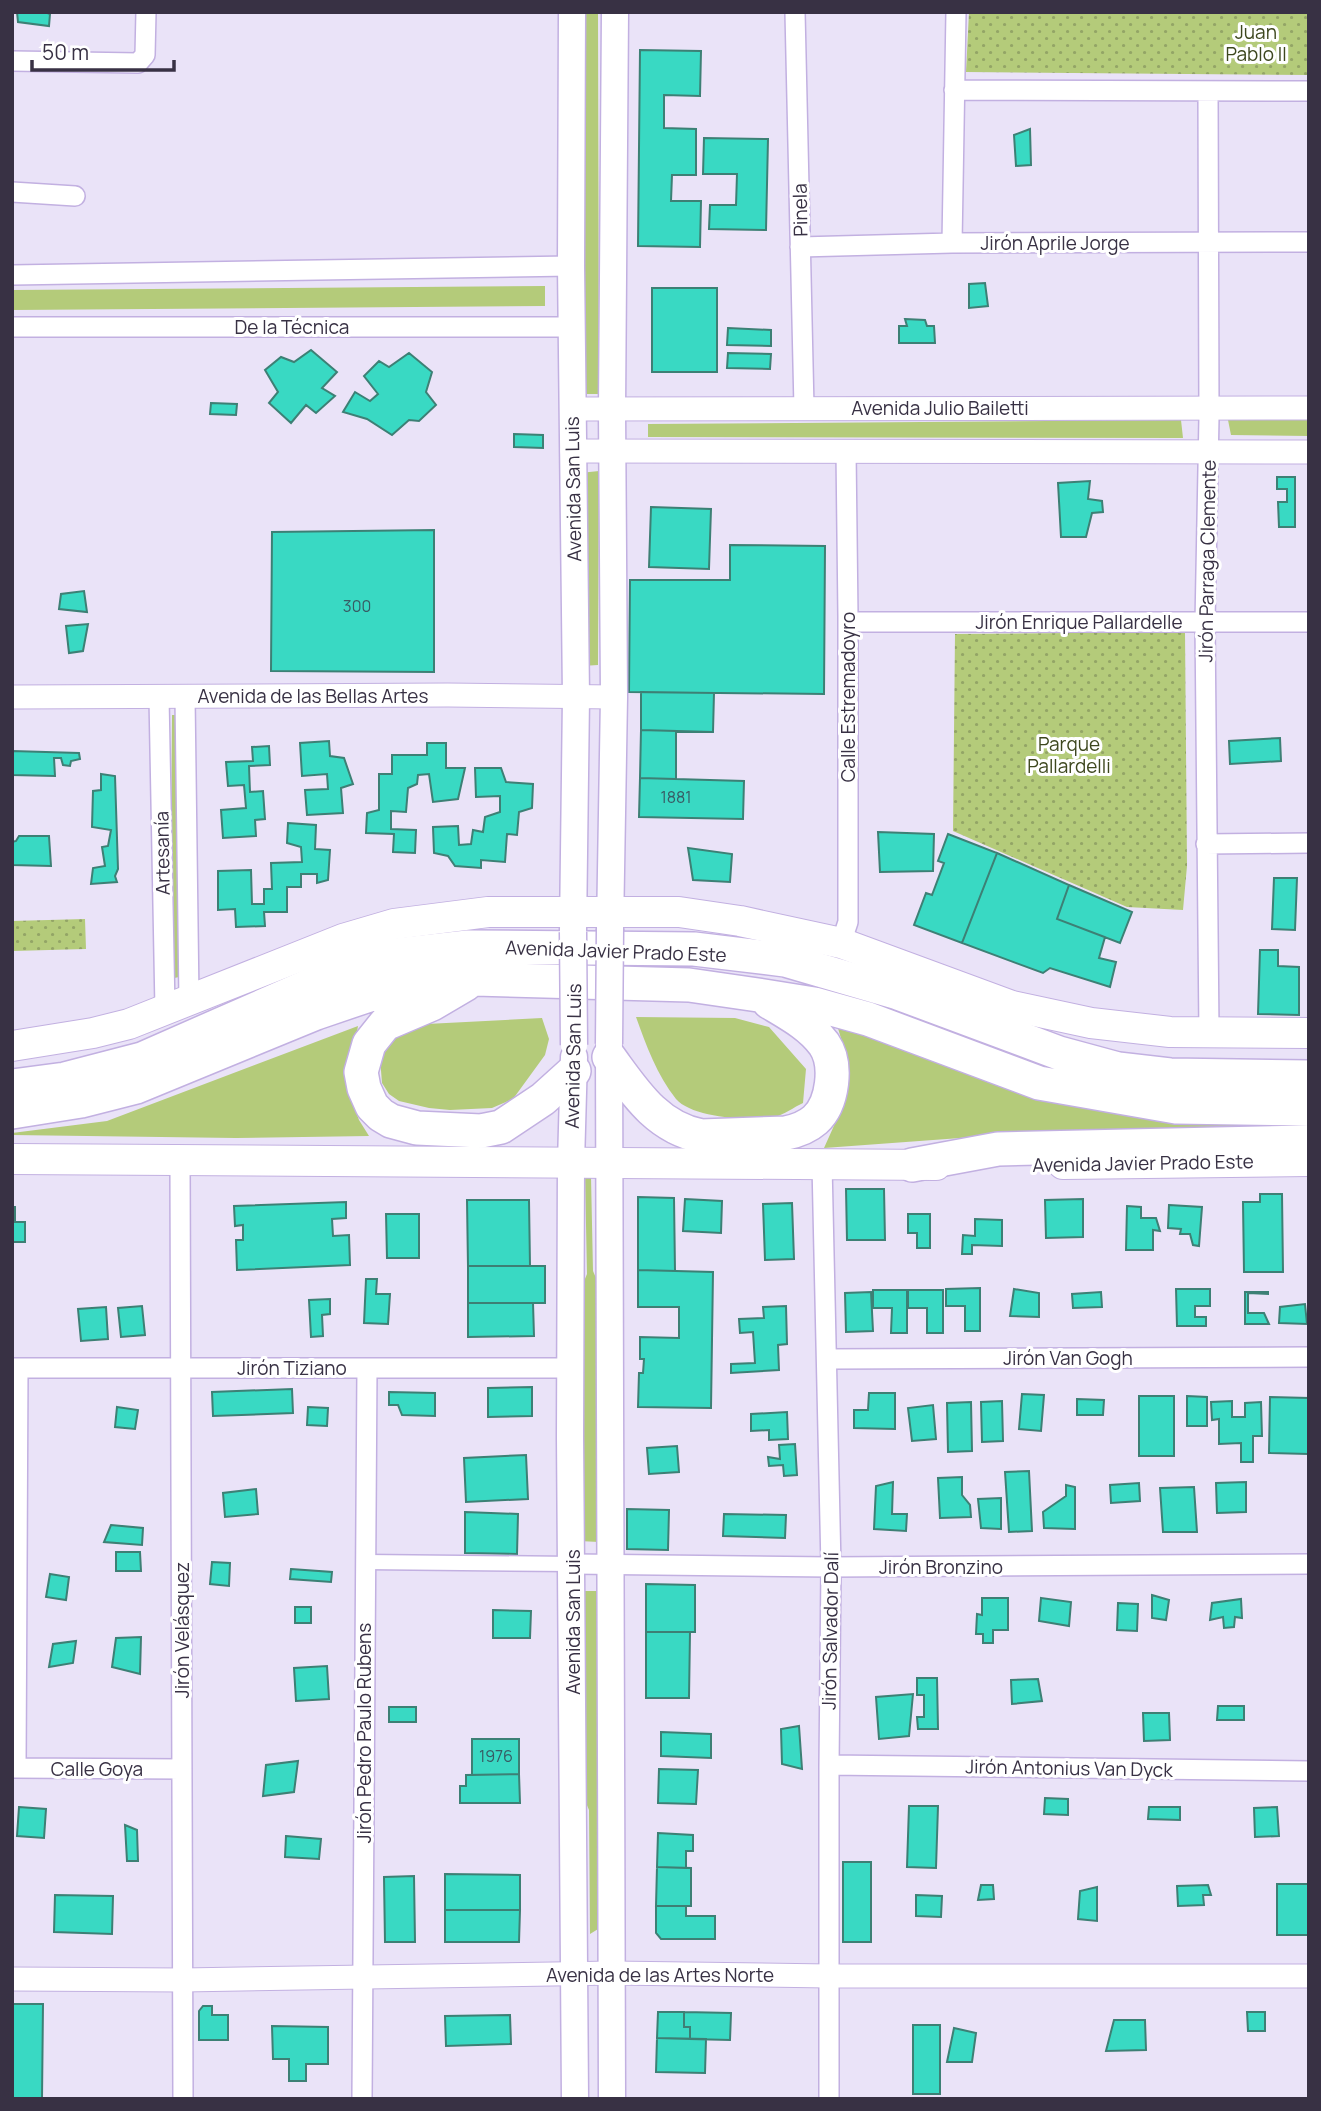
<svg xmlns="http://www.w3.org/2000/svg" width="1321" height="2111" font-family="Manrope,sans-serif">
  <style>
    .green { fill: #b4cb7a }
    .park { fill: url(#park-dots) }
    .building { fill: #39d9c3; stroke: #3d8075; stroke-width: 2 }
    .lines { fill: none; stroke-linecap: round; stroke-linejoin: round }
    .pedestrian-casing { stroke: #c2b0e1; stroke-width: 17 }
    .minor-casing { stroke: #c2b0e1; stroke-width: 22 }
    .tertiary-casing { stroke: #c2b0e1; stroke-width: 25 }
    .secondary-casing { stroke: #c2b0e1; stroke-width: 29 }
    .primary-casing { stroke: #c2b0e1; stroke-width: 32 }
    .motorway-casing { stroke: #c2b0e1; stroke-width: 36 }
    .pedestrian { stroke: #fff; stroke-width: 14 }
    .minor { stroke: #fff; stroke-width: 19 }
    .tertiary { stroke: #fff; stroke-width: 23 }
    .secondary { stroke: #fff; stroke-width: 26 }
    .primary { stroke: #fff; stroke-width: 30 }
    .motorway { stroke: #fff; stroke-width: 33 }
    .secondary-bridge-casing { stroke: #c2b0e1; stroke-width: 29; stroke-linecap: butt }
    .secondary-bridge { stroke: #fff; stroke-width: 26 }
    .labels { text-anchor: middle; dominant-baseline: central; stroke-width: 6; stroke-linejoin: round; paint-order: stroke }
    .number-label { font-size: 16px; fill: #385b64 }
    .park-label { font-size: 19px; fill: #3d471e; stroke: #fff }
    .street-label { font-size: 19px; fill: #383144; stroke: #fff }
  </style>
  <defs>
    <pattern id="park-dots" width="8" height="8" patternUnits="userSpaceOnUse" patternTransform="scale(1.75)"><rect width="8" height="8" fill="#b4cb7a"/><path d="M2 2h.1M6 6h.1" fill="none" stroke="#93a566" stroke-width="1.8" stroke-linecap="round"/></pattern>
  </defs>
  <rect width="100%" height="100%" fill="#eae3f8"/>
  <path class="green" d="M579 12H598L599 394H580Z
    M545 286V306L12 310V290Z
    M1181 420 1183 438 648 437V424Z
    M1228 420H1309V436L1231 435Z
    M599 471 598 665 582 666 580 473Z
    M172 715H179V977L170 979Z
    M636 1017 735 1018 769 1027 806 1069 803 1103C794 1107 784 1115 774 1117 751 1121 692 1118 676 1099 657 1075 646 1045 636 1017Z
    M542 1018 549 1039 545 1055 513 1099 492 1108 450 1110 429 1108 399 1101 389 1094 382 1083 380 1058 385 1043 407 1025Z
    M837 1025 947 1066 1137 1118 1309 1124V1130L974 1137 824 1148 846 1099V1055Z
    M358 1026 347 1087 359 1120 369 1136 236 1138 12 1135V1133L107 1121Z
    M585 1175 591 1177 593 1271 602 1292 599 1542 579 1541 580 1291 587 1274Z
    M580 1591H599L603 1926 590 1934 589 1810 581 1791Z"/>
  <path class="park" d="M969 12H1309V75L966 72Z
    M1185 632 1187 866 1183 910 1127 907 953 831 955 634Z
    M85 919 86 949 13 951 12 969V921Z"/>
  <path class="building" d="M17 12H45L50 14 49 26 18 22Z
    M640 50 701 51 700 96 664 95V128L696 129V175H672L671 201H701L700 247 638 246Z
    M1030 129 1031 165 1016 166 1014 135Z
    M704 138 768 139 766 230 709 229 710 205H736L737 174H703Z
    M985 283 988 306 969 308V284Z
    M652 288H717V372H652Z
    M905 319 925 320 927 326H934L935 343H899V326H907Z
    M728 328 771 330V346L727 345Z
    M311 350 337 372 322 388 335 396 316 413 306 405 291 423 269 403 278 392 265 370 281 357 294 362Z
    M409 353 432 372 426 392 436 405 419 421 409 420 392 435 367 419 343 412 355 392 370 401 378 394 364 376 379 361 389 367Z
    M728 353 771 354 770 369 727 368Z
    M211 403 237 404 236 415 210 414Z
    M514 434 543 435V448L514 447Z
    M1277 477H1295V527H1279L1278 502H1287V489H1277Z
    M1090 481 1088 499 1102 501 1103 512 1092 513 1086 537H1061L1058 483Z
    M651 507 711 509 709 569 649 567Z
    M434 530V672L271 671 272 532Z
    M730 545 825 546 824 694 629 692 630 580H730Z
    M84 591 87 612 59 609 61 594Z
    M88 624 83 651 69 653 66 626Z
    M641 692 714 693 713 732 641 730Z
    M641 730 676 731V779L640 778Z
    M1280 738 1281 761 1230 764 1229 741Z
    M329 741 330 756 344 758 353 784 341 788 343 813 307 815 305 790 328 789 327 774 302 776 300 743Z
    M427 743H446V768H465L458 799 433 802 429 774 418 775 417 784 408 788 406 812 391 811V829L416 830 415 853 393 852 394 834 366 833 367 813 379 810V774H392V755H427Z
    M269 746 270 765 249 766 250 792 263 791 265 819 255 820 256 836 223 838 221 810 246 808 244 785 228 786 226 762 253 761 252 747Z
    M12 751 79 753 80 759 71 761 70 766 63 765 61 758H54L55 776 12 775Z
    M475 768H501L506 782 533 784 532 808 519 812 517 835 507 834 505 862 481 860V868L455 866 448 856 434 853 433 827 458 826 459 845 471 844 473 830 483 832 485 817 500 812V796L476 797Z
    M101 774 115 776 118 869 115 876 117 882 91 884 93 868 105 866 102 847 108 846 111 830 92 827 93 791 101 790Z
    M640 778 744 781 743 819 639 817Z
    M288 823 316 825 315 849 330 850 328 880 317 883V874H301V887H287V912H264L265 926 236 927 235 909 218 910V871L251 870 252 904H264V889H272L271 863 302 862 301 847 287 843Z
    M878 832 934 834 933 871 880 872Z
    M948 834 997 853 962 943 914 925 926 893 932 895 944 863 938 861Z
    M19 836H49L51 866 12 865V842L16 841Z
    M688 848 732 854 730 882 693 880Z
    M997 853 1069 885 1057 919 1105 937 1099 958 1116 962 1110 987 1050 968 1043 973 962 943Z
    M1274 878H1297L1295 930 1272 929Z
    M1069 885 1132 912 1120 943 1057 919Z
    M1260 950H1278V966L1299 967V1015L1258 1014Z
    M846 1189H884L885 1240H847Z
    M1260 1194H1282L1283 1272H1244L1243 1202H1260Z
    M638 1197 674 1198 675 1271 638 1270Z
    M685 1199 722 1201 721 1233 683 1231Z
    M1083 1199V1237L1046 1238 1045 1200Z
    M467 1200H529L530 1266H468Z
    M346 1202V1218L332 1219 333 1236 349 1235 350 1265 237 1270 236 1240H243V1225L235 1226 234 1206Z
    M792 1203 794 1259 765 1260 763 1204Z
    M1169 1205 1202 1207 1199 1246 1193 1245 1190 1234H1180L1181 1229 1168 1228Z
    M1127 1206 1141 1207V1218H1156L1160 1231 1153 1230V1250H1126Z
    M12 1207H15V1222H25V1242H13V1260Z
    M386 1214H419V1258H387Z
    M908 1214H930V1248H917V1233H908Z
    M975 1219 1002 1220V1246L972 1245V1254H962L963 1235 975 1236Z
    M468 1266H545V1303H468Z
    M638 1270 713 1272 711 1408 638 1407 639 1373H643L644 1359H640V1337L679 1338V1307H638Z
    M366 1279H377L376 1294H390L388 1324 364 1323Z
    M980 1288V1331H965V1306H946V1289Z
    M1014 1289 1039 1293V1317L1010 1316Z
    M1176 1289H1210V1306H1195V1317H1206V1326H1177Z
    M873 1290H907V1333H891L892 1308H873Z
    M908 1290H943V1333H927V1308H908Z
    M871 1292 873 1331 846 1332 845 1293Z
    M1101 1292 1102 1307 1073 1308 1072 1294Z
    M1245 1292H1268V1294L1248 1293V1313H1264L1269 1324H1245Z
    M330 1299V1314L322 1315 323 1336 311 1337 309 1300Z
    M468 1303H533L534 1336 468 1337Z
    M1305 1304 1307 1324 1279 1323 1280 1307Z
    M142 1306 145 1335 121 1337 118 1308Z
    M786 1306 787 1344 778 1345 779 1370 731 1373V1364L755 1363 753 1332 740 1333 739 1319 764 1318 763 1307Z
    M106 1307 108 1339 81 1341 78 1309Z
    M532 1387V1416L488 1417V1388Z
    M292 1389 293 1413 213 1416 212 1392Z
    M389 1392 435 1393V1416L402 1415 398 1405H389Z
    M869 1393H895V1429L854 1428V1410H868Z
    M1022 1394 1044 1395 1041 1431 1019 1429Z
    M1139 1396H1174V1456H1139Z
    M1187 1396 1207 1397V1426H1187Z
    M1270 1397 1309 1398 1308 1454 1269 1453Z
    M1077 1399 1104 1400 1103 1415H1077Z
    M1002 1401 1003 1441 982 1442 981 1402Z
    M1232 1401V1417H1245V1403L1261 1402 1262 1436H1253V1462H1241V1443L1219 1444V1419L1212 1420 1211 1402Z
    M971 1402 972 1451 948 1452 947 1403Z
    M933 1405 936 1439 912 1441 908 1408Z
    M117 1407 138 1410 135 1429 115 1427Z
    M308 1407 328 1408 327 1426 307 1425Z
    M787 1412 788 1439 769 1440V1430L751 1431V1414Z
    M795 1444 797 1475 784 1476 783 1465 769 1466 768 1457 780 1459 779 1445Z
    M677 1446 679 1472 649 1474 647 1448Z
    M526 1455 528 1499 466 1502 464 1458Z
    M1029 1471 1032 1531 1009 1532 1005 1472Z
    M962 1477V1495L970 1505 971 1517 940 1518 938 1478Z
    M893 1482 892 1514H907L906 1531 874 1529 876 1486Z
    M1246 1482V1512L1217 1513 1216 1483Z
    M1139 1483 1140 1501 1111 1503 1110 1485Z
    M1066 1485 1075 1487V1529L1044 1528 1043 1512 1066 1496Z
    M1194 1487 1197 1532H1163L1160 1488Z
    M256 1489 258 1514 225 1517 223 1493Z
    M1001 1498V1529L981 1528 978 1499Z
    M627 1509 669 1510 668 1550 627 1549Z
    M465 1512 518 1514 517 1554 465 1553Z
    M724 1514 786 1515 785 1538 723 1536Z
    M111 1525 143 1528 142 1545 104 1542Z
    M116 1552H140L141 1571H116Z
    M212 1562 230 1563 229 1586 210 1584Z
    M291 1569 332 1572 331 1582 290 1579Z
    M50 1574 69 1577 66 1600 46 1597Z
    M646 1584 695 1585V1632H646Z
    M1152 1595 1169 1600 1166 1620 1152 1618Z
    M982 1598H1008V1630H993V1643H983V1634H976L977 1614 982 1615Z
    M1041 1598 1071 1602 1069 1626 1039 1621Z
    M1241 1599 1242 1618 1235 1617 1234 1627 1224 1628 1223 1617 1210 1620 1212 1603Z
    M1118 1603 1138 1604 1137 1631 1117 1630Z
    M295 1607H311V1623H295Z
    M493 1610 531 1611 530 1638H493Z
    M646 1632H690L689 1698H646Z
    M141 1637 140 1674 112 1667 116 1638Z
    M76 1641 73 1663 49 1667 53 1644Z
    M327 1666 329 1699 296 1701 294 1668Z
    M917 1678H937L938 1729H918L917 1717H924V1695H917Z
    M1038 1679 1042 1701 1012 1704 1011 1680Z
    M913 1694 909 1736 879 1739 876 1697Z
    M1218 1706H1244V1720H1217Z
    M389 1707H416V1722H389Z
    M1143 1713H1169L1170 1740 1144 1741Z
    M799 1726 802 1769 782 1764 781 1729Z
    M661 1732 711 1734V1758L661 1756Z
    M472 1739H519V1774L472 1775Z
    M298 1761 294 1792 263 1796 266 1765Z
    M659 1769 698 1770 696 1804 658 1803Z
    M519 1774 520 1803H460V1786H466V1775Z
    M1045 1798 1068 1799V1815L1044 1814Z
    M909 1806H938L936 1868 907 1867Z
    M19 1807 46 1809 44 1838 17 1836Z
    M1149 1807H1180V1820L1148 1819Z
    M1277 1807 1279 1836 1255 1837 1254 1808Z
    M125 1825 137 1830 138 1861H127Z
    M658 1833 693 1835V1851H686V1868L657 1867Z
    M286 1836 321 1839 319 1859 285 1857Z
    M843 1862H871V1942H843Z
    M657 1867 691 1868V1906H656Z
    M445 1874 520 1875V1910H445Z
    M414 1876 415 1942H385L384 1877Z
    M1277 1884H1309V1935H1277Z
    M981 1885H993L994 1899 978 1900Z
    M1208 1885 1211 1895H1203L1204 1905 1178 1906 1177 1886Z
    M1097 1887V1921L1078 1919 1080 1891Z
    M55 1895 113 1896 112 1934 54 1932Z
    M916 1895 942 1896 941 1917 916 1916Z
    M656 1906H686V1916H715V1939H661L656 1933Z
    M445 1910H520L519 1942H445Z
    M12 2004H43L42 2099H12Z
    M203 2006H212V2015H228V2040H199V2011Z
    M658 2012H684V2027H690V2039L657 2038Z
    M684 2012 731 2013 730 2040 690 2039V2027H684Z
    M1247 2012H1265V2031H1248Z
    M510 2015 511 2044 446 2046 445 2016Z
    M1114 2020H1145L1146 2050 1106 2051Z
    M913 2025H940V2094H913Z
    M272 2026 328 2027V2064H306V2081H289V2059H273Z
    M954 2028 976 2033 972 2062H947Z
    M657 2038 706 2039 705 2073 656 2072Z"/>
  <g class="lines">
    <g class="pedestrian-casing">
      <path id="pedestrian" d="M365 1562 573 1564"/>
    </g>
    <g class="minor-casing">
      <path id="minor" d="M795 12 804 408
        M12 61 138 63 145 55 146 12
        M954 90 1309 91
        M1208 91 1209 417 1205 623 1209 1032
        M12 192 75 196
        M952 243 956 12
        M800 247 952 243 1309 242
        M12 275 571 266
        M12 327H571
        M848 622H1309
        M159 697 165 1009
        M185 697 189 1000
        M1206 844 1309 843
        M841 943 848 922V617L846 451
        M180 1161 183 2099
        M822 1164 831 1567 829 1765V2099
        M828 1359 1309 1357
        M12 1368H571
        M573 1564 831 1567 1309 1564
        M829 1765 1309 1771
        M12 1768 182 1769
        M16 1768 18 1368
        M362 2099 367 1368"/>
    </g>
    <g class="tertiary-casing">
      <path id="tertiary" d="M572 409 1309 408
        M572 451 1309 452
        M12 697 448 695 614 697
        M12 1979 183 1980 612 1973 829 1976H1309"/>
    </g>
    <g class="secondary-casing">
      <path id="secondary" d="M572 12 571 266 576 697 573 931
        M610 929 614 697 612 410 615 12
        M609 1049 612 2099
        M574 1057 571 1163 570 1437 575 2099"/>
    </g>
    <g class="primary-casing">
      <path id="primary" d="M12 1046 93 1033 129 1024 343 939 394 924 488 912H679L740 921 841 943 1012 1006 1091 1023 1170 1032 1309 1033
        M12 1159 936 1165
        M1063 1164 1309 1161"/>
    </g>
    <g class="motorway-casing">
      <path id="motorway" d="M466 984 432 1004 385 1024 369 1044 361 1072 364 1088 372 1106 381 1115 391 1121 417 1128 481 1131 501 1127 543 1099 574 1071
        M609 1057C634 1091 656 1127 701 1136L786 1133C796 1131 807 1127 815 1120 833 1104 838 1064 824 1044 810 1025 789 1014 769 1002
        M12 1086 65 1079 142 1059 347 969 396 955 468 947 694 949 785 960 898 993 1059 1053 1118 1069 1170 1075 1309 1077
        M12 1112 81 1101 136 1087 316 1013 375 993 404 985 475 979 689 985 758 995 814 1004 868 1019 1039 1083 1176 1107 1309 1109
        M912 1165 998 1149 1309 1142"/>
    </g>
    <use href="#pedestrian" class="pedestrian"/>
    <use href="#minor" class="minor"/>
    <use href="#tertiary" class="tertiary"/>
    <use href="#secondary" class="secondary"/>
    <use href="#primary" class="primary"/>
    <use href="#motorway" class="motorway"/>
    <g class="secondary-bridge-casing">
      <path id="secondary-bridge" d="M573 932 574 1045
        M609 1044 610 929"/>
    </g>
    <use href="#secondary-bridge" class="secondary-bridge"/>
  </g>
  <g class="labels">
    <g class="number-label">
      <text x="357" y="606">300</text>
      <text x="676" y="797">1881</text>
      <text x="496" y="1756">1976</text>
    </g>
    <g class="park-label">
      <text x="1256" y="32">Juan<tspan x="1256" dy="22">Pablo II</tspan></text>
      <text x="1069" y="744">Parque<tspan x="1069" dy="22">Pallardelli</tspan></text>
    </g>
    <g class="street-label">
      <text transform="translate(800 210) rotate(-91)">Pinela</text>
      <text x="1055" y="243">Jirón Aprile Jorge</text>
      <text x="292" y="327">De la Técnica</text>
      <text x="940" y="408">Avenida Julio Bailetti</text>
      <text transform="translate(573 489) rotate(-91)">Avenida San Luis</text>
      <text transform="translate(1207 561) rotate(-89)">Jirón Parraga Clemente</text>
      <text x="1079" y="622">Jirón Enrique Pallardelle</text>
      <text x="313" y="696">Avenida de las Bellas Artes</text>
      <text transform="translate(848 697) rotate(-90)">Calle Estremadoyro</text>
      <text transform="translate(162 853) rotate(-91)">Artesanía</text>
      <text transform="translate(616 951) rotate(2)">Avenida Javier Prado Este</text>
      <text transform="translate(573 1056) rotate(-89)">Avenida San Luis</text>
      <text transform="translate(1143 1163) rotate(-1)">Avenida Javier Prado Este</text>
      <text x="1068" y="1358">Jirón Van Gogh</text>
      <text x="292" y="1368">Jirón Tiziano</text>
      <text x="941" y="1567">Jirón Bronzino</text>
      <text transform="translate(573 1622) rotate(-90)">Avenida San Luis</text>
      <text transform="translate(182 1630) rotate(-90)">Jirón Velásquez</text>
      <text transform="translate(830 1631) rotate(-89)">Jirón Salvador Dalí</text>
      <text transform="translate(364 1733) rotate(-90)">Jirón Pedro Paulo Rubens</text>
      <text transform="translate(1069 1768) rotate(1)">Jirón Antonius Van Dyck</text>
      <text x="97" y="1769">Calle Goya</text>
      <text x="660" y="1975">Avenida de las Artes Norte</text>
    </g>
  </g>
  <rect width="1321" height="2111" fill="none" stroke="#383144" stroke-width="28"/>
  <path d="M32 60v10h142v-10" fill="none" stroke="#383144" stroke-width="3.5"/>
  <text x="42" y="60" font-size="21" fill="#383144" stroke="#ffffff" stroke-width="5" paint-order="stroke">50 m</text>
</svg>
